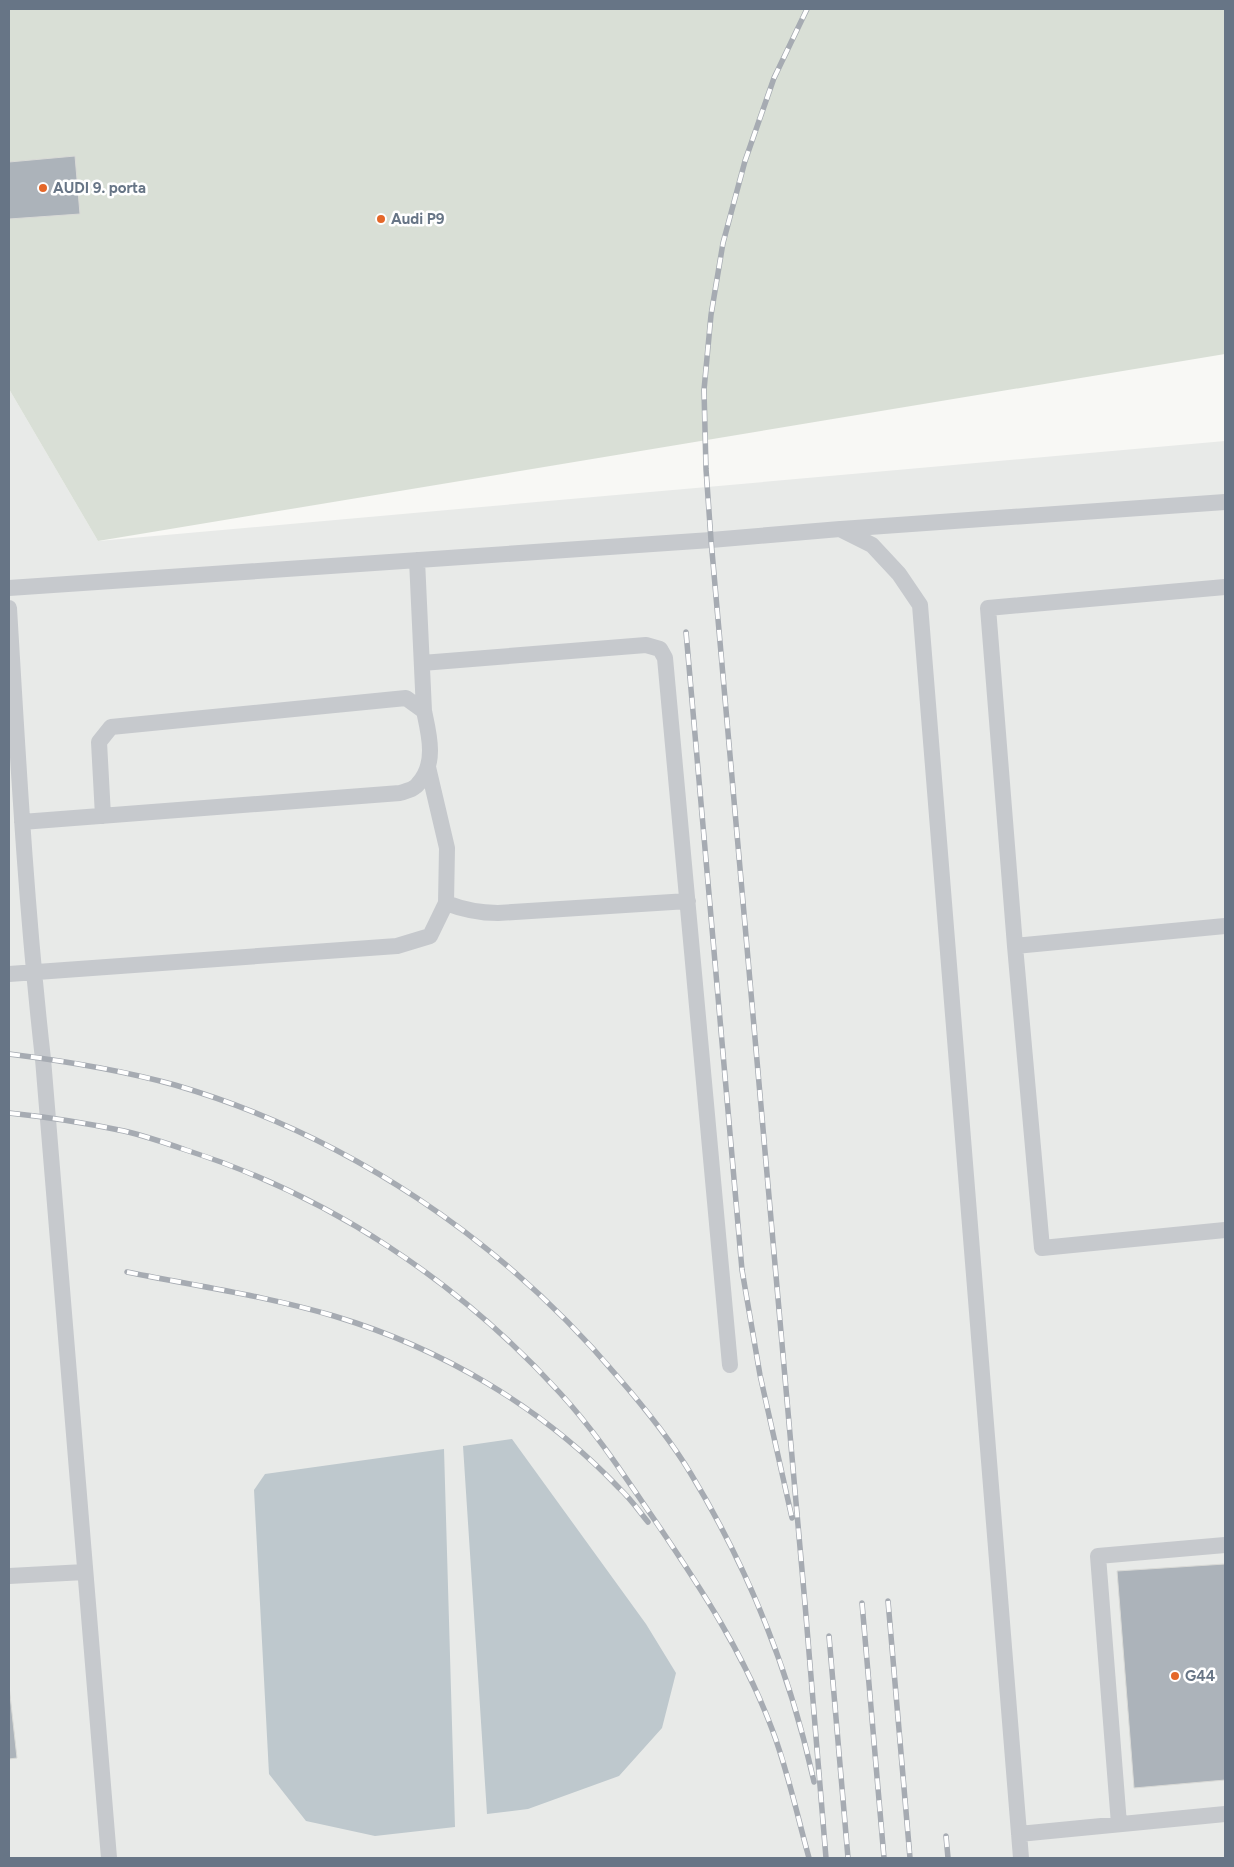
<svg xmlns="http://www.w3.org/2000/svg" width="1234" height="1867" font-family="Figtree,sans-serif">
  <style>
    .built { fill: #e8eae8 }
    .green { fill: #d9dfd6 }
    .water { fill: #bec8cd }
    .building { fill: #acb3ba; stroke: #d9dad7 }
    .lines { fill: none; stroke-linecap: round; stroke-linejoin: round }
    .service { stroke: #c6c9cd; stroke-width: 16 }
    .rail-casing { stroke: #a6abb2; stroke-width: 5.5 }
    .rail { stroke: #fff; stroke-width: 4; stroke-dasharray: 11; stroke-linecap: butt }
    .poi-dot { fill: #e46729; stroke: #fff; stroke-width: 2 }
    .labels { text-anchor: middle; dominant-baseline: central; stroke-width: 5; stroke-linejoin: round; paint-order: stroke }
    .poi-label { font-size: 15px; font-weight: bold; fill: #677586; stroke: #fff; text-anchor: start }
  </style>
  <rect width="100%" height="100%" fill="#f8f8f5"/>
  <path class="built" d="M9 389 98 541 1225 441V1858H9Z"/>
  <path class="green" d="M9 9H1225V354L98 541 9 389Z"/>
  <path class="water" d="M512 1439 646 1624 676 1673 662 1728 619 1776 528 1809 487 1814 463 1446Z
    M444 1449 455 1827 375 1836 306 1821 269 1774 254 1490 265 1474Z"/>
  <path class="building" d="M75 156 80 214 9 219V162Z
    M1225 1564V1780L1134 1788 1117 1571Z
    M9 1686 17 1758 9 1759Z"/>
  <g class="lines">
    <path class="service" d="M841 529 1225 502
      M417 560 424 711
      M1225 587 988 608 1015 946 1042 1248 1225 1230
      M9 588 711 540 840 529 872 545 899 574 920 605 1021 1858
      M9 608C18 758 26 909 43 1059L109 1858
      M422 663 646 645 660 649 665 658 730 1365
      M22 822 400 793C406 791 415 789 418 784 437 764 429 734 424 711L406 698 111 727 99 742 103 816
      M446 903C464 910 479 913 498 913L688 901
      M1015 946 1225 926
      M9 974 397 946 430 936 446 903 447 848 428 767
      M9 1576 85 1572
      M1119 1824 1098 1556 1225 1545
      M1019 1834 1225 1814"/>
    <g class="rail-casing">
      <path id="rail" d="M807 9 774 78 745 161 723 243 711 315 704 390 706 469 711 540 805 1604 826 1858
        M686 632 742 1270 760 1375 792 1518
        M9 1054C65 1061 121 1070 175 1085 347 1135 502 1240 617 1376 644 1407 670 1439 691 1474 749 1570 790 1672 814 1782
        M9 1113C48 1117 86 1123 124 1131 145 1136 166 1143 186 1150 330 1196 458 1281 560 1393 597 1433 627 1480 658 1525 702 1590 744 1654 772 1729 788 1771 797 1815 809 1858
        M127 1272C196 1286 267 1296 334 1316 441 1348 542 1407 619 1488 630 1498 639 1511 648 1522
        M888 1601 910 1858
        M862 1603 884 1858
        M829 1636 848 1858
        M946 1836 948 1858"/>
    </g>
    <use href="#rail" class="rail"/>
  </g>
  <g class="poi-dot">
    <circle cx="43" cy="188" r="5"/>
    <circle cx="381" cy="219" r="5"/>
    <circle cx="1175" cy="1676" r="5"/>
  </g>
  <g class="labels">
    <g class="poi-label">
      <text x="53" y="188">AUDI 9. porta</text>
      <text x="391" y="219">Audi P9</text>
      <text x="1185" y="1676">G44</text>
    </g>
  </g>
  <rect width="1234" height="1867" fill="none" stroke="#677586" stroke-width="20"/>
</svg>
